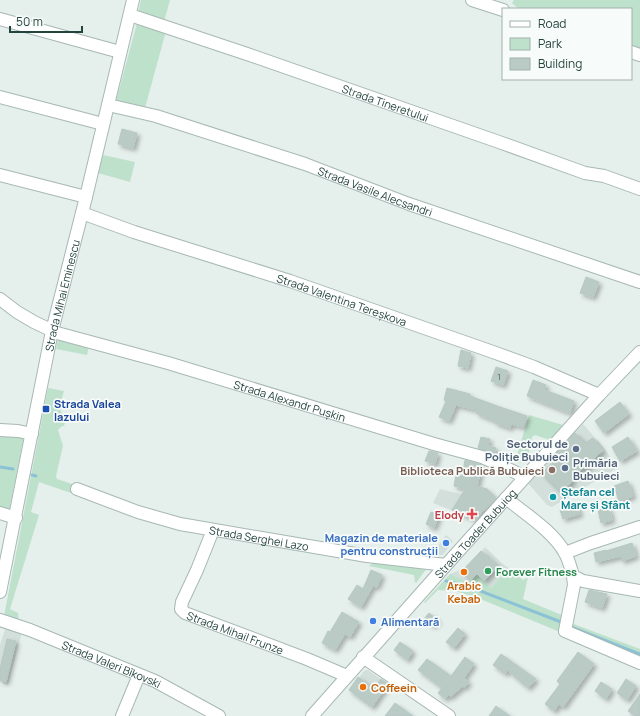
<svg xmlns="http://www.w3.org/2000/svg" width="640" height="716" font-family="Manrope,sans-serif">
  <style>
    .built { fill: #d3dfdb }
    .green { fill: #bee1cb }
    .lines { fill: none; stroke-linecap: round; stroke-linejoin: round }
    .stream { stroke: #8cc2d6; stroke-width: 3 }
    .building { fill: #bacac5; stroke: #b7c9c4; filter: url(#shadow) }
    .street-casing { stroke: #a7b8b4; stroke-width: 14 }
    .street { stroke: #fff; stroke-width: 12 }
    .transit-dot { fill: #1a4fb4; stroke: #f7fbf9; stroke-width: 1.5 }
    .service-dot { fill: #5c6f8a; stroke: #f7fbf9; stroke-width: 1.5 }
    .education-dot { fill: #8d6e63; stroke: #f7fbf9; stroke-width: 1.5 }
    .culture-dot { fill: #0f9aa8; stroke: #f7fbf9; stroke-width: 1.5 }
    .health-dot { fill: #e0444e; stroke: #f7fbf9; stroke-width: 1.5 }
    .shop-dot { fill: #3f7fe0; stroke: #f7fbf9; stroke-width: 1.5 }
    .leisure-dot { fill: #2e9e5b; stroke: #f7fbf9; stroke-width: 1.5 }
    .food-dot { fill: #e8710a; stroke: #f7fbf9; stroke-width: 1.5 }
    .labels { text-anchor: middle; dominant-baseline: central; stroke-width: 3.5; stroke-linejoin: round; paint-order: stroke }
    .number-label { font-size: 9px; fill: #49655f }
    .street-label { font-size: 11px; fill: #23433d; stroke: #f7fbf9 }
    .transit-label { font-size: 11px; font-weight: bold; fill: #164399; stroke: #f7fbf9; text-anchor: start }
    .service-label { font-size: 11px; font-weight: bold; fill: #4e5e75; stroke: #f7fbf9; text-anchor: end }
    .education-label { font-size: 11px; font-weight: bold; fill: #785e54; stroke: #f7fbf9; text-anchor: end }
    .culture-label { font-size: 11px; font-weight: bold; fill: #0d838f; stroke: #f7fbf9; text-anchor: start }
    .health-label { font-size: 11px; font-weight: bold; fill: #be3a42; stroke: #f7fbf9; text-anchor: end }
    .shop-label { font-size: 11px; font-weight: bold; fill: #366cbe; stroke: #f7fbf9; text-anchor: end }
    .leisure-label { font-size: 11px; font-weight: bold; fill: #27864d; stroke: #f7fbf9; text-anchor: start }
    .food-label { font-size: 11px; font-weight: bold; fill: #c56008; stroke: #f7fbf9 }
  </style>
  <defs>
    <filter id="shadow"><feDropShadow dx="3" dy="3" stdDeviation="2" flood-color="#0004"/></filter>
  </defs>
  <rect width="100%" height="100%" fill="#e5efec"/>
  <path class="built" d="M583 424 605 449 617 468 552 507 547 505 527 482Z
    M440 489 465 495 483 510 476 520 433 503Z
    M446 535 453 541 443 555H432Z
    M485 547 504 565 509 568 491 588 477 574 469 582 450 574 467 567Z
    M6 626 22 632 8 685 0 682V645Z
    M365 670H368L388 684 372 707 349 690Z"/>
  <path class="green" d="M141 0H170L164 22 138 14Z
    M514 0H640V52L631 49V9H519L512 3Z
    M137 23 166 31 145 108 116 101Z
    M103 155 135 162 130 182 98 173Z
    M58 340 89 346 87 355 56 349Z
    M48 388 64 391C61 403 56 409 66 418L64 426H62L58 430 63 446 56 476 57 479 75 485 71 493 39 482 31 512 39 515 10 609 18 613 19 623 4 616Z
    M529 415 563 425 550 440 535 435 532 437 527 463 515 462Z
    M0 434 24 436 9 511 0 509Z
    M374 562 427 568 416 583 415 582 414 575 369 566Z
    M509 568 523 580 528 577 523 599 564 616 560 632 478 598 455 591 438 590 425 603 424 602 450 574 469 582 477 574 491 588Z
    M571 623 640 649V660L569 631Z"/>
  <g class="lines">
    <path class="stream" d="M0 467 13 469
      M32 475 36 476
      M446 581 470 587 561 622
      M571 627 640 654"/>
  </g>
  <path class="building" d="M122 129 137 133 133 148 118 144Z
    M586 277 599 282 593 297 580 293Z
    M461 350 471 353 468 368 458 366Z
    M496 367 508 371 503 385 491 381Z
    M533 380 546 385 545 390 574 401 570 413 527 396Z
    M447 388 470 394V396L500 407 527 416 523 427 511 424 510 428 495 423V421L476 413 477 410 456 405 449 421 439 417 446 401 444 400Z
    M620 402 629 414 604 433 595 421Z
    M575 433 585 443 593 438 603 451 597 455V456L592 461 593 462 586 469 584 467 571 479 573 481 561 492 542 473 557 459 554 456Z
    M481 437 490 439 488 445 496 448 494 454 478 448Z
    M628 437 637 451 620 461 612 447Z
    M429 451 438 453 435 464 425 461Z
    M465 460 482 465 477 486 487 489 496 498 484 511 483 510 476 520 452 510 465 489 454 486 456 475 462 476Z
    M628 481 633 496 619 501 614 486Z
    M577 505 580 514 563 519 560 510Z
    M609 508 612 520 601 523 598 510Z
    M431 512 439 515 434 528 426 524Z
    M632 543 636 556 622 561 621 556 596 562 594 553 606 550V551Z
    M481 551 498 566 484 581 477 574 471 580 462 571Z
    M371 570 382 575 377 587 373 586 361 607 348 599 357 585 363 589Z
    M589 590 607 594 602 608 585 602Z
    M342 612 359 622 350 637 345 634 335 650 322 643 328 631 330 632Z
    M429 613 438 620 433 626 424 619Z
    M458 628 465 634 454 648 446 642Z
    M7 639 16 641 6 682 0 680V669Z
    M400 642 413 651 407 660 394 650Z
    M578 652 594 664 563 707 559 704 554 711 545 704 560 684 557 681Z
    M501 654 536 679 528 688 507 670 505 674 493 665Z
    M465 657 474 664 464 678 469 682 464 688 462 686 457 692 456 691 451 697 449 695 445 699 438 693 442 688 418 670 427 659 451 676Z
    M358 677 374 689 381 679 388 684 372 707 349 690Z
    M626 679 636 686 627 700 617 693Z
    M601 682 612 689 606 699 595 691Z
    M640 694V716H635L628 711Z
    M395 703 413 716H385Z
    M496 706 510 716H489Z"/>
  <g class="lines">
    <g class="street-casing">
      <g id="street">
        <path d="M472 0 503 10"/>
        <path id="s1" d="M130 15 247 54 499 142 585 173 604 176 640 189"/>
        <path d="M0 19 120 52"/>
        <path d="M631 52 640 55"/>
        <path d="M0 97 103 124"/>
        <path id="s2" d="M108 105 156 116 305 164 409 204 640 282"/>
        <path d="M0 175 86 197"/>
        <path id="s3" d="M82 213 134 232 290 281 493 352 534 367 599 395"/>
        <path id="s4" d="M0 299 17 312 34 322 57 333 168 363 434 444 482 457 498 464 525 477"/>
        <path d="M0 430 18 431 32 434"/>
        <path id="s5" d="M77 489 138 512 180 524 367 556 446 565"/>
        <path d="M506 498C525 514 553 531 565 553 569 560 571 569 573 576L583 581 640 591"/>
        <path d="M0 513 16 518"/>
        <path id="s6" d="M213 530 197 570 182 602 181 609 185 613 307 659 347 676"/>
        <path d="M565 553 591 543 640 527"/>
        <path d="M573 576 574 585 565 631 640 663"/>
        <path id="s7" d="M0 592 52 331 86 197 133 0"/>
        <path id="s8" d="M0 620 30 630 155 681 219 716"/>
        <path d="M363 657 449 716"/>
        <path d="M122 716 139 675"/>
        <path id="s9" d="M312 716 446 565 599 395 640 352"/>
      </g>
    </g>
    <use href="#street" class="street"/>
  </g>
  <rect class="transit-dot" x="42" y="405" width="8" height="8" rx="2"/>
  <g class="service-dot">
    <circle cx="576" cy="449" r="4"/>
    <circle cx="565" cy="468" r="4"/>
  </g>
  <circle class="education-dot" cx="552" cy="470" r="4"/>
  <circle class="culture-dot" cx="553" cy="497" r="4"/>
  <path class="health-dot" d="M470 508h4v4h4v4h-4v4h-4v-4h-4v-4h4z"/>
  <g class="shop-dot">
    <circle cx="446" cy="543" r="4"/>
    <circle cx="373" cy="621" r="4"/>
  </g>
  <circle class="leisure-dot" cx="488" cy="571" r="4"/>
  <g class="food-dot">
    <circle cx="464" cy="572" r="4"/>
    <circle cx="363" cy="687" r="4"/>
  </g>
  <g class="labels">
    <g class="number-label">
      <text x="499" y="376">1</text>
    </g>
    <g class="street-label">
      <text stroke="none"><textPath href="#s1" startOffset="270">Strada Tineretului</textPath></text>
      <text stroke="none"><textPath href="#s2" startOffset="281">Strada Vasile Alecsandri</textPath></text>
      <text stroke="none"><textPath href="#s7" startOffset="303">Strada Mihai Eminescu</textPath></text>
      <text stroke="none"><textPath href="#s3" startOffset="274">Strada Valentina Tereșkova</textPath></text>
      <text stroke="none"><textPath href="#s4" startOffset="309">Strada Alexandr Pușkin</textPath></text>
      <text stroke="none"><textPath href="#s9" startOffset="245">Strada Toader Bubuiog</textPath></text>
      <text stroke="none"><textPath href="#s5" startOffset="189">Strada Serghei Lazo</textPath></text>
      <text stroke="none"><textPath href="#s6" startOffset="145">Strada Mihail Frunze</textPath></text>
      <text stroke="none"><textPath href="#s8" startOffset="120">Strada Valeri Bîkovski</textPath></text>
    </g>
    <g class="transit-label">
      <text x="54" y="403">Strada Valea<tspan x="54" dy="13">Iazului</tspan></text>
    </g>
    <g class="service-label">
      <text x="568" y="443">Sectorul de<tspan x="568" dy="13">Poliție Bubuieci</tspan></text>
      <text x="573" y="462" text-anchor="start">Primăria<tspan x="573" dy="13">Bubuieci</tspan></text>
    </g>
    <g class="education-label">
      <text x="544" y="470">Biblioteca Publică Bubuieci</text>
    </g>
    <g class="culture-label">
      <text x="561" y="491">Ștefan cel<tspan x="561" dy="13">Mare și Sfânt</tspan></text>
    </g>
    <g class="health-label">
      <text x="464" y="514">Elody</text>
    </g>
    <g class="shop-label">
      <text x="438" y="537">Magazin de materiale<tspan x="438" dy="13">pentru construcții</tspan></text>
      <text x="381" y="621" text-anchor="start">Alimentară</text>
    </g>
    <g class="leisure-label">
      <text x="496" y="571">Forever Fitness</text>
    </g>
    <g class="food-label">
      <text x="464" y="585">Arabic<tspan x="464" dy="13">Kebab</tspan></text>
      <text x="371" y="687" text-anchor="start">Coffeein</text>
    </g>
  </g>
  <rect x="502" y="8" width="130" height="72" fill="#f7fbf9" stroke="#a2b1ae"/>
  <rect x="510" y="21" width="20" height="6" fill="#ffffff" stroke="#a2b1ae"/>
  <text x="538" y="28" font-size="12" fill="#23433d">Road</text>
  <rect x="510" y="38" width="20" height="12" fill="#bee1cb" stroke="#a2b1ae"/>
  <text x="538" y="48" font-size="12" fill="#23433d">Park</text>
  <rect x="510" y="58" width="20" height="12" fill="#bacac5" stroke="#a2b1ae"/>
  <text x="538" y="68" font-size="12" fill="#23433d">Building</text>
  <path d="M10 26v6h72v-6" fill="none" stroke="#23433d" stroke-width="2"/>
  <text x="16" y="26" font-size="12" fill="#23433d" stroke="#f7fbf9" stroke-width="3" paint-order="stroke">50 m</text>
</svg>
